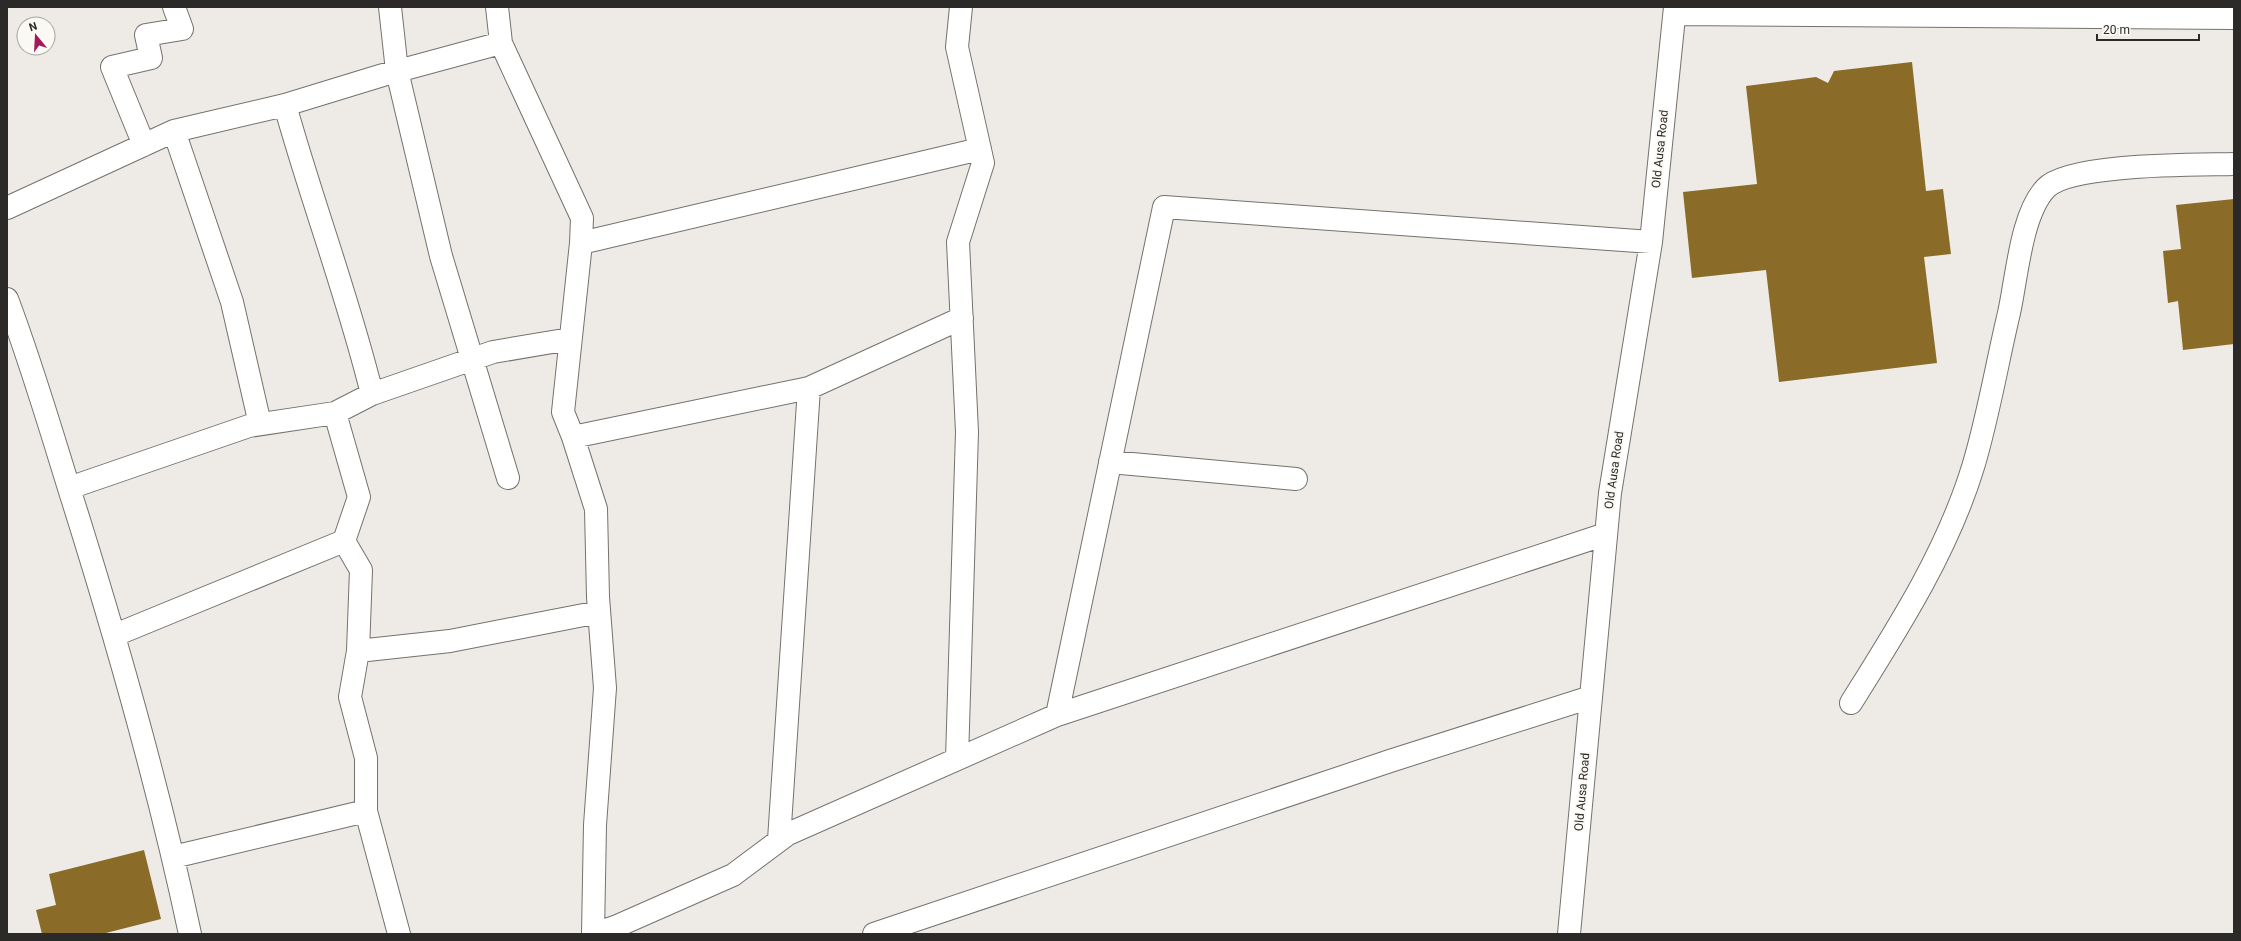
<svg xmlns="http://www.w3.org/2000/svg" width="2241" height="941" font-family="Roboto,sans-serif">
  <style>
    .building { fill: #8a6b27 }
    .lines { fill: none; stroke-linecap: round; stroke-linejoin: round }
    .minor-casing { stroke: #74726d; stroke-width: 24 }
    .minor { stroke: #fff; stroke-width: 22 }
    .labels { text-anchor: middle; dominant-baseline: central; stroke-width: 4; stroke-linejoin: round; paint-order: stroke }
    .street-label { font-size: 12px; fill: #2b2a28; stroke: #fbf9f3 }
  </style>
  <rect width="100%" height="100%" fill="#eeebe6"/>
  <path class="building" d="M1912 62 1926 191 1943 189 1951 254 1924 257 1937 363 1779 382 1766 270 1692 278 1683 192 1757 184 1746 86 1816 77 1828 83 1834 71Z
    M2234 199V344L2183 350 2178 301 2168 303 2163 251 2181 249 2176 205Z
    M144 850 161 919 102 934H42L36 910 56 905 49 874Z"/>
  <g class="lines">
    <g class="minor-casing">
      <path id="minor" d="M390 7 397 71 441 256 508 478
        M497 7 501 43
        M1675 14 2234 18
        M174 131 285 105
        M144 145 112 67 151 58 146 35 182 29 174 7
        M7 208 174 131 232 302 260 424
        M581 243 980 149
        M7 299C32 365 52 434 73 501 118 644 159 788 190 934
        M372 394C348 296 312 202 285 105L383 75 501 43 582 218 581 243 563 412 573 437 596 509 598 597 605 688 595 825 593 934
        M573 437 809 388 962 318
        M1110 462 1296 479
        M69 488 249 426 335 413 372 394 493 352 570 339
        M115 635 344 541
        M358 651 450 641 599 612
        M1851 703C1898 628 1947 552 1973 467 1988 418 1997 363 2009 313 2017 277 2021 214 2046 188 2070 163 2197 165 2234 164
        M1057 715 1164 207 1651 242
        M957 759 967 432 958 242 983 163 957 47 961 7
        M366 811 399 934
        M779 840 809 388
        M173 857 366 811V758L350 697 358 651 361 570 344 541 359 497 335 413
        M594 934 615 927 733 875 788 834 1057 715 1606 534
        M874 934 1390 761 1591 697
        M1569 934 1610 493 1651 242 1675 7"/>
    </g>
    <use href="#minor" class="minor"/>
  </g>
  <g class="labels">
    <g class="street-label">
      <text transform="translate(1660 149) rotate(-84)">Old Ausa Road</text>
      <text transform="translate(1614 470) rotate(-82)">Old Ausa Road</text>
      <text transform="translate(1582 792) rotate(-85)">Old Ausa Road</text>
    </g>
  </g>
  <rect width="2241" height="941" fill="none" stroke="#2b2a28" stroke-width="16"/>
  <g transform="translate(36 36) rotate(342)"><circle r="19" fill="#fbf9f3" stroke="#a8a6a2"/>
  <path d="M0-3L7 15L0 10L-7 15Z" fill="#a4175d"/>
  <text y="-6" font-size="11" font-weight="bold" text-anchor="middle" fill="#2b2a28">N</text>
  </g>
  <path d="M2097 34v6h102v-6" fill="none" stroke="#2b2a28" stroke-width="2"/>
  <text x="2103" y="34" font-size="12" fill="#2b2a28" stroke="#fbf9f3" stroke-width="3" paint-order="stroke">20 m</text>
</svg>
